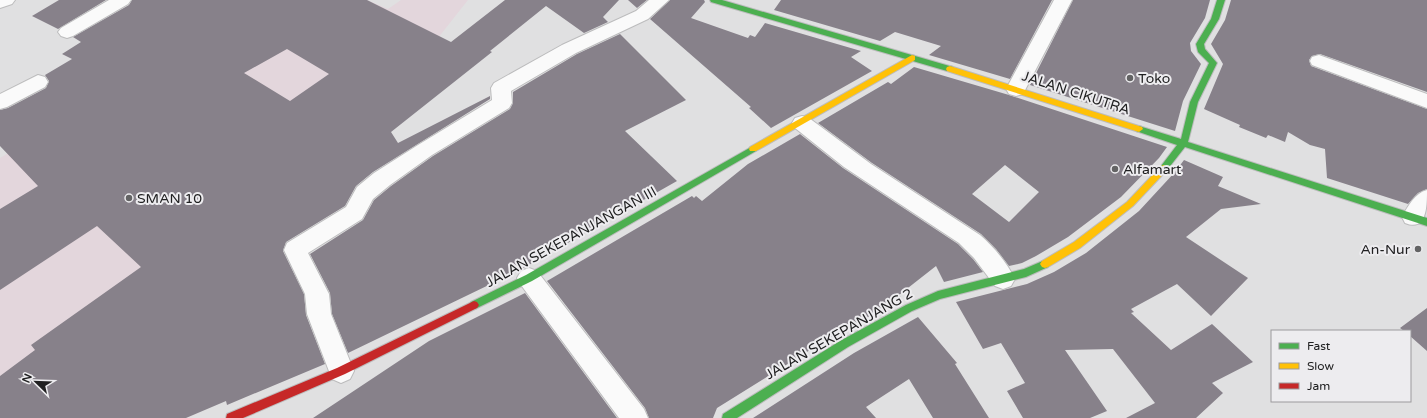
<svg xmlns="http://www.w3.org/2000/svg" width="1427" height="418" font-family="'Varela Round',sans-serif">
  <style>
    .education { fill: #e3d6dc }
    .building { fill: #87818a; fill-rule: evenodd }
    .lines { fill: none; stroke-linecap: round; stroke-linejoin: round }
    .street-casing { stroke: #bcbcbd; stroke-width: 2 }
    .fast-casing { stroke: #bcbcbd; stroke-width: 2 }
    .slow-casing { stroke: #bcbcbd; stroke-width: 2 }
    .jam-casing { stroke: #bcbcbd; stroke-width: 2 }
    .street { fill: #fafafa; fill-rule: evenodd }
    .fast { fill: #4caf50; fill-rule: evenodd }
    .slow { fill: #ffc107; fill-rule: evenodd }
    .jam { fill: #c62828; fill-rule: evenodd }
    .poi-dot { fill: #636364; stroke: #edecef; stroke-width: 1.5 }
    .labels { text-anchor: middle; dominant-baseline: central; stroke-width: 4; stroke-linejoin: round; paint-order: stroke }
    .poi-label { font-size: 14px; fill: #202021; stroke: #edecef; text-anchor: start }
    .street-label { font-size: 14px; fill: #202021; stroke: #edecef }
  </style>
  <rect width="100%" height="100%" fill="#e0e0e1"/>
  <path class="education" d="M367 0 388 9 401 0H468L438 38 0 418V158L201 38Z"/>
  <path class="building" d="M59 0H106L58 29 32 16Z
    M132 0H367L451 42 505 0H619L603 17 608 22 584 33 546 6 490 51 492 52 391 132 398 143 490 96V99L373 172 356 186 345 206 286 242 283 251 304 294 306 315 325 364 227 405 226 401 186 418H0V376L35 350 31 345 141 267 97 226 0 290V209L38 186 0 146V110L8 108 46 88 49 81 45 75 72 59 62 54 81 42 73 37 129 5ZM287 49 329 74 290 101 244 73Z
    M628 0H647L637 8Z
    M670 0H704L705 2 691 18 748 38 750 35 755 37 765 23 861 51 851 57 872 71 771 128 749 108 751 107 650 19Z
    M781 0H1052L1010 79 929 55 941 46 895 32 880 41 774 10Z
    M1073 0H1210L1205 18 1190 43 1191 51 1201 64 1183 101 1175 131 1030 85Z
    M1231 0H1427V92L1320 54 1312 56 1309 60 1311 66 1427 109V189L1418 193 1408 204 1327 178 1325 149 1310 145 1288 132 1285 142 1268 135 1266 138 1239 127 1240 125 1204 109 1223 64 1211 44 1225 20Z
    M620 34 686 100 625 131 677 181 520 270 348 353 332 314 330 293 310 254 363 220 374 200 391 186 433 156 510 109 513 103V92L577 54Z
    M914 67 1009 95 1167 147 1159 158 1121 197 1068 237 1036 256 1022 263 1009 266 996 249 981 234 872 163 818 123 888 82 891 84ZM1005 165 1039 192 1009 222 972 194Z
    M800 134 843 168 958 244 973 259 983 272 944 282 936 266 899 295 902 299 834 335 717 408 713 418H649L645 408 547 281 692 196 694 198 696 196 702 201 748 164Z
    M1184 160 1223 177 1218 186 1261 204 1221 209 1186 237 1248 278 1211 316 1177 284 1131 309 1134 312 1131 313 1171 350 1212 324 1253 362 1212 383 1223 393 1196 418H1126L1155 403 1113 349 1065 350 1107 411 1090 418H1023L1007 391 1025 383 1001 343 983 349 956 302 1027 284 1054 272 1086 253 1139 211 1175 172Z
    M525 293 617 418H313L429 341Z
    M1427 308V351L1410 336V331H1404L1400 328Z
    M918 317 957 363 955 364 989 418H933L909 379 866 407 876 418H753L854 353Z"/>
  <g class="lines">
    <g class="street-casing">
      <path id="street" d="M0 0H15L12 4 0 8Z
        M109 0H131L128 4 73 36 67 38 61 36 58 32 61 28Z
        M649 0H669L648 19 576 53 511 91 512 103 509 108 432 155 390 185 373 199 362 219 308 253 329 294 331 314 354 371 350 379 341 383 332 379 307 314 305 294 284 250 287 243 346 207 357 187 374 173 418 145 492 100 491 88 494 83 562 45 636 11Z
        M1054 0H1072L1023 94 1016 96 1009 94 1006 89Z
        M1319 55 1427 94V108L1312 65 1310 61 1312 57Z
        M38 75 45 77 48 82 45 87 7 107 0 109V94Z
        M802 116 809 118 871 164 980 235C994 247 1007 263 1015 279L1011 286 1003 289 995 286 974 258 959 243 844 167 795 128 792 123 795 118Z
        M1427 190C1427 206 1427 232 1405 223L1402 217C1408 206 1415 193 1427 190Z
        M529 268 537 271 644 409 648 418H619L521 285 517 278 521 271Z"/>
    </g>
    <g class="fast-casing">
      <path id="fast" d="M710 0H722L953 67 954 69 953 71H947L711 2Z
        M1217 0H1225L1219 19 1204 44 1205 49 1217 63 1198 102 1188 142 1427 218V226L1185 147 1167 170H1161L1160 168 1161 166 1177 145 1136 131 1135 129 1139 126 1181 139 1190 102 1209 63 1198 52 1196 44 1211 19Z
        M753 146 756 147 757 149 756 151 532 281 477 308 474 309 471 308 469 305 471 302 526 275Z
        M1045 260 1048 261 1050 264 1048 267 1026 277 940 299 912 311 848 347 737 418H722L723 414 840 341 906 305 938 291 1024 269Z"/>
    </g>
    <g class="slow-casing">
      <path id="slow" d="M912 55 915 56V60L756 151H750L749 149 750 147Z
        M950 66 1142 127 1143 129 1139 132 947 71 946 69 947 67Z
        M1164 165 1168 168 1167 170 1133 206 1080 248 1048 267 1045 268 1042 267 1040 264 1042 261 1074 242 1127 202 1161 166Z"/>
    </g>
    <g class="jam-casing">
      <path id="jam" d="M474 301 477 302 479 305 477 308 345 374 243 418H226L227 414 337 368Z"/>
    </g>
    <use href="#street" class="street"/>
    <use href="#fast" class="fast"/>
    <use href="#slow" class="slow"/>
    <use href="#jam" class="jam"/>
  </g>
  <g class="poi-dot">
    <circle cx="1130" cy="78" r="4"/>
    <circle cx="1115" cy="169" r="4"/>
    <circle cx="129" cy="198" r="4"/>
    <circle cx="1418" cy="249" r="4"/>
  </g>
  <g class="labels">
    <g class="poi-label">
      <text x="1138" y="78">Toko</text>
      <text x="1123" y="169">Alfamart</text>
      <text x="137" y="198">SMAN 10</text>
      <text x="1410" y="249" text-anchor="end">An-Nur</text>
    </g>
    <g class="street-label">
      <text transform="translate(1076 93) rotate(18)">JALAN CIKUTRA</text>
      <text transform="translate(571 237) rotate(-29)">JALAN SEKEPANJANGAN III</text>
      <text transform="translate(839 334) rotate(-30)">JALAN SEKEPANJANG 2</text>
    </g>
  </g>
  <rect x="1271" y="330" width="140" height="72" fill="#edecef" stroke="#9b9a9d"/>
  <rect x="1279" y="343" width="20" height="6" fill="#4caf50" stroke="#9b9a9d"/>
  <text x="1307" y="350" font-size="12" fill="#202021">Fast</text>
  <rect x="1279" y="363" width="20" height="6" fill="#ffc107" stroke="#9b9a9d"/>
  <text x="1307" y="370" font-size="12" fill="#202021">Slow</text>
  <rect x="1279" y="383" width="20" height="6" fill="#c62828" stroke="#9b9a9d"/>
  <text x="1307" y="390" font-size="12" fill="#202021">Jam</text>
  <g transform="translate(36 382) rotate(293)" stroke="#edecef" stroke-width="3" paint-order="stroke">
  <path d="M0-3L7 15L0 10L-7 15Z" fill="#202021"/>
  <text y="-6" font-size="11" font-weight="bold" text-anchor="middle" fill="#202021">N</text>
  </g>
</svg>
